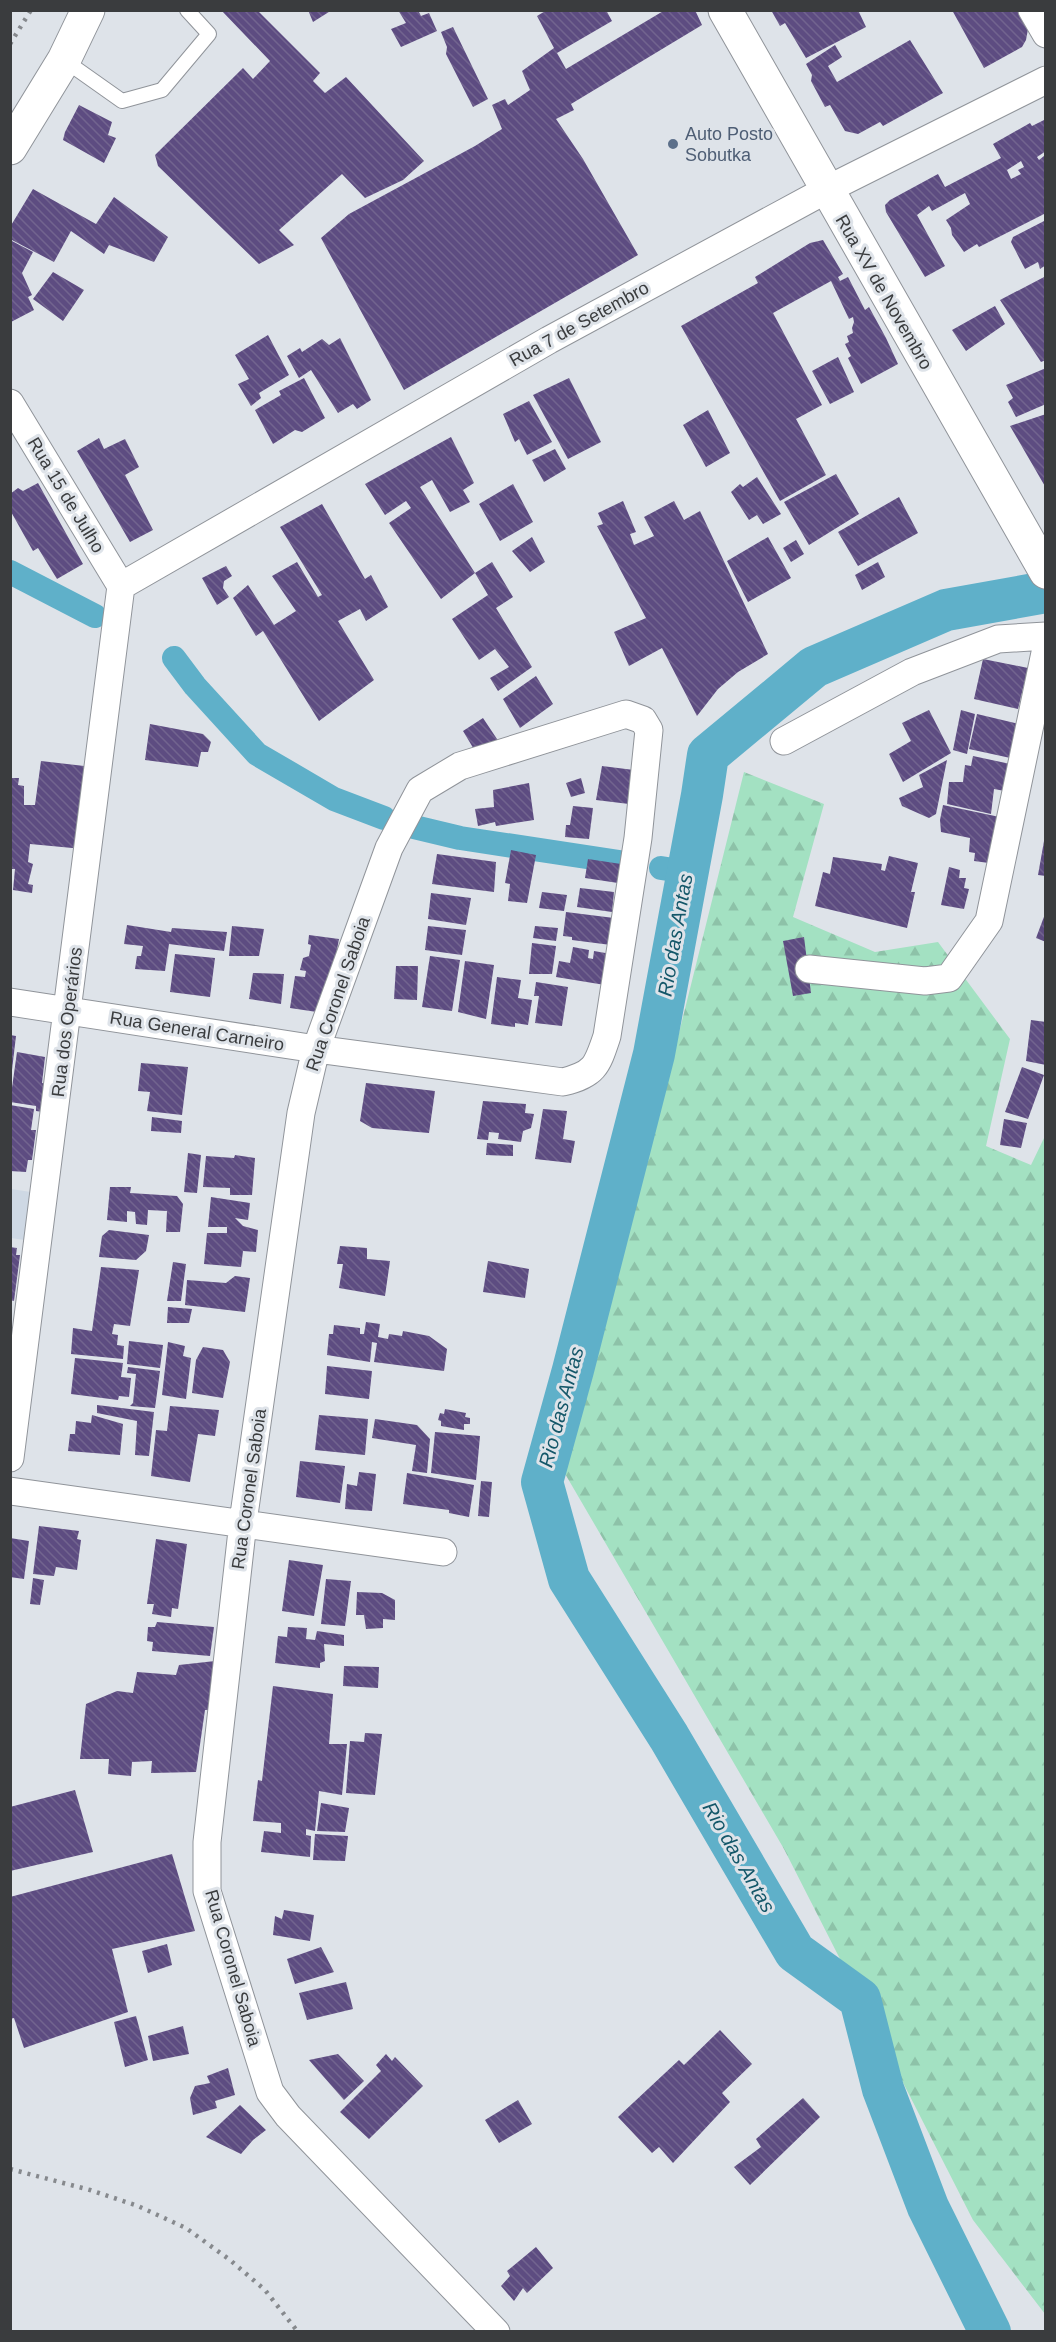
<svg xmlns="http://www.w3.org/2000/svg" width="1056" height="2342" font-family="Helvetica,sans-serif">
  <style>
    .built { fill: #ced8e4 }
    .forest { fill: url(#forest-firs) }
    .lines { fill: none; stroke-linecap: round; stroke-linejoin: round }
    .canal { stroke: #5fb0c9; stroke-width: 24 }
    .river { stroke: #5fb0c9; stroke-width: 42 }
    .building { fill: url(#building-back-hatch); fill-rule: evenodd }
    .service-casing { stroke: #90949a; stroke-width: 16 }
    .minor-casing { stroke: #90949a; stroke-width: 29 }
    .secondary-casing { stroke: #90949a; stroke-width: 35 }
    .service { stroke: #fff; stroke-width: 14 }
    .minor { stroke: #fff; stroke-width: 27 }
    .secondary { stroke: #fff; stroke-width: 33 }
    .rail { stroke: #86898d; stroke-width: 4.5; stroke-dasharray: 3 6; stroke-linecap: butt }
    .service-dot { fill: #5c6f8a; stroke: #dee3e9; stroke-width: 2 }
    .labels { text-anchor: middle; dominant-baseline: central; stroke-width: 6; stroke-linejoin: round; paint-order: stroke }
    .service-label { font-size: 18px; fill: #4e5e75; stroke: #dee3e9; text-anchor: start }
    .street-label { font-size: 18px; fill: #3a3c3e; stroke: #dee3e9 }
    .water-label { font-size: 20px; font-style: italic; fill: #145769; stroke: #dee3e9 }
  </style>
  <defs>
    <pattern id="forest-firs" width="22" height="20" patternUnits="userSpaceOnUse" patternTransform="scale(1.5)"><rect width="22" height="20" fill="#a3e1c2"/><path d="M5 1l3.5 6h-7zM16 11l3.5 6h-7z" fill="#8dc2a8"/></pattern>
    <pattern id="building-back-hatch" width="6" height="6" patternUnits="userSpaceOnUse" patternTransform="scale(1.5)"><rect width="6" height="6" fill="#5d4c81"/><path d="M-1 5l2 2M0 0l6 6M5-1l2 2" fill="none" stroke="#72648f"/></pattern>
  </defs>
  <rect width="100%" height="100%" fill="#dee3e9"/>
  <path class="built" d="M11 1189 44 1194 38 1242 11 1238Z"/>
  <path class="forest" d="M744 772 824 804 793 917 875 952 938 942 1010 1039 986 1146 1031 1165 1045 1136V2314L973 2220 784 1849 564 1472 677 1041Z"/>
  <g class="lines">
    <path class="canal" d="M10 572 95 616
      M174 658 195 686 257 754 334 799 384 818
      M414 827 460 838 626 863
      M661 868 687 872"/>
    <path class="river" d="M990 2332 928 2207 883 2089 860 1999 795 1952 669 1737 569 1579 542 1482 573 1370 654 1054 702 795 708 755 814 667 946 610 1046 592"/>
  </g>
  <path class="building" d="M221 10H257L320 73 313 81 325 93 346 77 424 161 403 180 365 198 342 174 279 230 294 245 259 264 158 166 155 155 243 68 253 79 270 61Z
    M308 10H332L313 22Z
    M398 10H418L421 16 429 13 437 31 401 47 391 29 406 23Z
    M547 10H606L612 21 557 53 566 69 665 10H695L702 25 571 104 574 110 556 119 583 159 638 255 404 390 321 238 349 214 475 146 502 129 492 105 505 99 508 105 530 90 522 71 554 48 537 16Z
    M771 10H858L866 27 806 58 785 23 780 26Z
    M952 10H1021L1028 29 1026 40 1022 47 984 68Z
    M453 27 488 99 473 107 446 54 447 47 441 32Z
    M910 40 943 93 883 126 880 122 858 134 845 131 830 105 825 107 811 81 812 75 806 64 835 45 842 57 828 66 837 82Z
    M79 105 112 122 108 135 116 138 104 163 63 140 65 132Z
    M1046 119V151L1037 157 1039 160 1044 156 1046 158V213L979 247 977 244 964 252 952 235 951 228 946 220 970 204 965 193 932 211 929 206 917 215 945 266 925 277 886 212 885 205 890 200 938 174 945 187 1001 158 993 144 1030 123 1032 126ZM1021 161 1024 167 1018 170 1021 174 1011 179 1007 170Z
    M33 189 96 224 114 197 168 237 154 262 109 245 104 254 71 231 54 262 10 239V227Z
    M1046 220V265L1040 269 1038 262 1025 269 1011 242 1013 237Z
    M10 240 33 252 22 273 32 295 28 297 34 310 11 322Z
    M823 240 843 274 838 277 840 281 848 277 865 310 869 307 886 338 898 364 861 384 848 358 851 356 845 344 849 342 847 336 853 333 852 328 854 322 853 317 849 319 831 281 773 313 822 405 796 419 826 475 780 501 681 326 758 283 755 277 810 243Z
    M53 272 84 290 63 321 33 299Z
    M1046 276V360L1041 362 1000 300Z
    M995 306 1005 324 966 351 952 330Z
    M268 335 289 375 259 393 261 398 251 406 238 384 249 379 235 355Z
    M340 338 371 400 357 409 353 404 338 413 311 370 299 378 287 356 300 348 302 352 322 339 329 345Z
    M838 357 854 392 830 404 812 371Z
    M1046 368V404L1016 417 1008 402 1013 398 1006 385Z
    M304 378 325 418 302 432 295 430 273 444 255 410 281 395 279 391Z
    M569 378 601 442 568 459 533 395Z
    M529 401 552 442 527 455 519 439 515 442 503 414Z
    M708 410 730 453 706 467 683 425Z
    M1046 414V488L1010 426Z
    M451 437 474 483 463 490 470 502 450 512 432 480 420 487 475 573 441 599 389 523 411 508 406 501 385 515 365 484Z
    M99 438 104 449 125 439 139 467 125 475 153 530 130 542 77 451Z
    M555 449 566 469 544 482 532 460Z
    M836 474 859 514 809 545 784 502Z
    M757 477 781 514 763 524 757 515 749 520 731 492 740 484 743 487Z
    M38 483 83 564 57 579 38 548 33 551 10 510V494L18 488 23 491Z
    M513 484 533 522 500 541 479 504Z
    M899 497 918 533 858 566 838 532Z
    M623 501 636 532 630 534 634 545 654 536 644 517 674 501 684 520 700 511 768 654 738 672 718 689 697 716 662 648 629 666 614 632 646 618 597 526 603 524 598 513Z
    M322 504 365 579 371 575 388 607 366 621 360 609 338 621 374 680 319 721 263 631 256 636 233 598 248 585 274 625 296 611 272 576 297 562 318 597 322 595 280 527Z
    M532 537 545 562 530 572 512 551Z
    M768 537 791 578 748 602 727 561Z
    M796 540 804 554 791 562 783 548Z
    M492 562 513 597 496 608 532 667 498 691 490 678 509 667 495 649 479 660 452 619 488 595 475 573Z
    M878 562 885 577 862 590 855 575Z
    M226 566 232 576 224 581 223 588 229 597 217 605 202 578Z
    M983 659 1028 668 1018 709 974 699Z
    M536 676 553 704 520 728 503 699Z
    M929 710 951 753 903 782 889 754 911 741 902 723Z
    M961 710 975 714 967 754 953 750Z
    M977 714 1023 725 1015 759 969 749Z
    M483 718 501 745 478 756 463 731Z
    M150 724 203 734 211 742 208 752H201L198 767 145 760Z
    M973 756 1015 765 1010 792 994 789 991 814 947 804 949 782H963L965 765 971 766Z
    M947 760 936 814 929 818 902 806 899 798 923 787 919 775Z
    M41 761 93 767 83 849 30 844 28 862 33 864 28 884 33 885 32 893 13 890 15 869H10V778H19L18 785 24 786V805H35Z
    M602 766 634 770 629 804 596 800Z
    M581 778 585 793 571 797 566 783Z
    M529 783 534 820 496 826 495 822 478 826 475 809 494 807 493 790Z
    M943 805 1009 819 989 863 974 861 975 853 969 852 970 838 941 832 940 820Z
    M573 806 593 808 589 839 565 837 566 825H570Z
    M1044 841H1046V876L1038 875Z
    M511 850 536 855 527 903 508 901 510 884 505 883Z
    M437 854 496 862 494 892 432 884Z
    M889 856 918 863 911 892H915L907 928 815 906 823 872 830 874 833 857 882 864 881 870 885 871Z
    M588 859 621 864 618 883 585 878Z
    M949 867 960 870 959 878H966L964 888 969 889 964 909 941 905Z
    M580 888 614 892 612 912 577 907Z
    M542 892 567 895 564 911 539 908Z
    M431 893 471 898 466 925 428 919Z
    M566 912 614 918 611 945 572 940V937L563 936Z
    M1045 914H1046V942L1036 938Z
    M127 925 171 932 172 928 227 932 224 951 169 944 165 971 135 969 137 956H141L143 946 124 944Z
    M232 926 264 929 259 956H229Z
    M428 926 466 930 462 955 425 950Z
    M535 926 558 928 556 941 533 938Z
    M309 935 339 939 333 971 328 976 317 1012 290 1008 295 976 305 977 306 971 300 970 303 958 309 956 311 945 308 944Z
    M804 937 811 993 793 996 783 941Z
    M532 943 556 946 552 974H529Z
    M573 947 589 950 588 958 593 959 594 951 611 954 605 985 556 977 559 961 570 963Z
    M175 954 215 958 210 997 170 992Z
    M430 956 460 960 452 1011 422 1007Z
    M465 961 494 965 486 1019 458 1012Z
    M396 966H418L417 1000 394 999Z
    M253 973 284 974 281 1004 249 999Z
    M497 977 521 980 518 998 532 1000 528 1025 515 1023V1027L491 1024Z
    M536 982 568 987 562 1026 535 1023 539 996H534Z
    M1031 1020 1046 1022V1065L1026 1061Z
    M10 1035 16 1036 12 1070H10Z
    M17 1052 45 1057 42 1083 53 1085 50 1113 36 1111V1106L10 1102Z
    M141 1063 188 1067 182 1115 147 1111 150 1092 138 1091Z
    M1022 1067 1044 1075 1028 1119 1005 1112Z
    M366 1083 435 1091 429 1133 372 1128 360 1121Z
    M483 1101 526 1104 525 1113 534 1114 531 1128 523 1131 521 1142 498 1139 499 1133 489 1132 488 1140 477 1139Z
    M10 1105 34 1109 31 1130H36L32 1160H28L26 1172 10 1171Z
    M543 1109 567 1111 563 1139 575 1141 571 1163 535 1159Z
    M152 1117 182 1121 181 1133 151 1131Z
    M1004 1119 1027 1123 1021 1148 1000 1145Z
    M487 1143 513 1145V1156L486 1155Z
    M188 1153 201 1155 197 1193 184 1192Z
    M235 1155 255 1158 252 1195H230V1188L203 1187 206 1156 234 1158Z
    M110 1187H131L130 1193 177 1196 183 1204 180 1232H166L167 1211 148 1210 147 1225 136 1224 135 1212 127 1211V1222L107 1220Z
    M211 1197 250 1203 248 1220 235 1218 243 1226 258 1230 256 1252 243 1251 241 1267 204 1264 207 1233H227V1227H208Z
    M109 1230 149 1235 146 1251 136 1260 99 1257 102 1236Z
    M340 1246 367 1248V1259L390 1261 385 1296 339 1288 343 1264H337Z
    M10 1247 17 1248 16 1255H20L14 1301 10 1300Z
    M488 1261 529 1269 525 1298 483 1292Z
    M173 1262 186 1264 181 1301H167Z
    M101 1267 139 1270 130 1326 114 1324 112 1334 118 1335 117 1345 124 1346 123 1359 71 1354 73 1328 92 1331Z
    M235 1276 250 1278 245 1312 185 1305 187 1280 226 1283Z
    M168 1307 192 1309 189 1323H167Z
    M366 1322 380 1324 378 1337 388 1339 389 1334 402 1336 403 1331 429 1336 447 1349 444 1371 374 1362 377 1343 372 1342 370 1362 327 1355 329 1334H333L334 1325 360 1328V1334H364Z
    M129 1341 163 1345 160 1368 127 1364Z
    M168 1342 185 1346 183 1356 191 1358 186 1399 162 1395Z
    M203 1347 223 1350 230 1362 223 1398 192 1393 196 1360Z
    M75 1358 123 1363 121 1377 131 1378 129 1397 119 1396 118 1400 71 1394Z
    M327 1366 372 1371 369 1399 325 1394Z
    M128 1367 160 1371 155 1408 130 1406 133 1403 136 1374 127 1373Z
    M97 1405 154 1412 149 1456 135 1455 137 1421 97 1413Z
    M170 1406 219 1410 215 1436 198 1434 190 1482 151 1476 156 1430 167 1431Z
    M445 1409 466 1413 465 1417 470 1418V1424H464V1430L441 1426V1421L438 1420 440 1413 444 1414Z
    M92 1415 123 1424 120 1455 68 1451 70 1434H75L76 1421 91 1423Z
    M319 1415 368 1419 365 1455 315 1450Z
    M375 1419 417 1425 430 1439 427 1473 412 1471 416 1445 372 1438Z
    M435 1432 480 1436 476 1480 431 1473Z
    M300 1461 345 1466 340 1503 296 1497Z
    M359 1472 376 1474 372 1511 345 1509 347 1484 357 1486Z
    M407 1473 474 1485 469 1517 449 1513V1510L403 1504Z
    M481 1481 492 1482 489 1517 478 1516Z
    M39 1526 79 1531 77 1539 81 1540 77 1570 56 1567 54 1576 33 1574Z
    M10 1538 29 1541 24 1579 10 1577Z
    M156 1539 187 1544 178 1609 172 1608 171 1617 152 1614 154 1604H147Z
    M289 1560 323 1565 314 1616 282 1611Z
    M33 1578 44 1580 40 1605 30 1604Z
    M326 1579 351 1581 345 1626 321 1624Z
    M357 1592 382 1593 395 1600V1620L383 1619V1628L366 1629 364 1615H356Z
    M157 1622 214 1627 210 1656 152 1651 153 1642 147 1641 148 1627H155Z
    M288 1627 307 1628 306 1639 315 1640 317 1631 344 1635V1646L324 1644 325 1661 320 1663V1668L275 1663 278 1636 287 1637Z
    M215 1661 210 1710H205L196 1772 151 1773 152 1761 132 1762 131 1776 108 1774 109 1759H80L86 1704 117 1691 133 1693 137 1672 176 1675 179 1665Z
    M344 1666 379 1667 378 1688 343 1686Z
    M273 1686 333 1694 329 1744H347L342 1795 319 1791 315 1831 306 1829V1835L311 1836 310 1857 261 1852 264 1831 281 1833V1823L253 1821 258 1780 262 1781Z
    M365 1733 382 1734 375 1795 346 1793 350 1741 364 1742Z
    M75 1790 93 1852 10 1871V1807Z
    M321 1803 349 1808 345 1832 317 1831Z
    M315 1834 348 1836 345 1861 313 1860Z
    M172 1854 195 1931 112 1949 128 2012 24 2048 14 2018 10 2019V1897Z
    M284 1910 314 1915 310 1941 273 1935 275 1916 282 1919Z
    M167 1944 172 1965 148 1973 142 1951Z
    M321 1947 334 1972 295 1984 287 1959Z
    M346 1982 353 2009 307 2020 299 1993Z
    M136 2016 148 2060 125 2067 114 2022Z
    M183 2026 189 2054 153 2061 148 2036Z
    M720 2030 752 2064 722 2093 730 2102 673 2163 659 2147 652 2153 618 2117 679 2060 684 2065Z
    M338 2054 364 2081 344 2100 309 2060Z
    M386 2054 392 2061 395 2057 423 2086 369 2139 340 2112 381 2071 376 2065Z
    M228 2068 235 2095 215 2101 217 2108 193 2115 190 2098 195 2086 210 2083 207 2076Z
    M803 2098 820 2117 750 2185 734 2167 761 2147 756 2139Z
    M518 2100 532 2124 499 2143 485 2120Z
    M240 2105 266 2130 253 2140 241 2154 206 2137Z
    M536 2247 553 2268 527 2293 523 2288 514 2301 501 2286 510 2276 507 2271Z"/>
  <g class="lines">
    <g class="service-casing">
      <path id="service" d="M64 60 122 101 162 90 209 34 187 10"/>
    </g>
    <g class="minor-casing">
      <path id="minor" d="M1032 10 1046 34
        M10 403 121 586
        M121 586 549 340 826 190 1046 80
        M784 741 912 672 998 639 1046 636
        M809 969 925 981 949 978 989 921 1046 648
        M10 1002 316 1049 563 1082C595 1074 597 1066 607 1036L638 838 649 730 643 720 626 714 460 766 420 790 389 848 316 1049 301 1113 243 1522 207 1842V1891L270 2092 288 2116 496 2332
        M10 1458 121 586
        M10 1491 443 1552"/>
    </g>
    <g class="secondary-casing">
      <path id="secondary" d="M725 10 1046 572
        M10 148 64 60 88 10"/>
    </g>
    <use href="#service" class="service"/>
    <use href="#minor" class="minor"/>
    <use href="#secondary" class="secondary"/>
    <path class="rail" d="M10 44 31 10
      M10 2169 90 2190 138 2206 186 2228 230 2260 265 2290 298 2332"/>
  </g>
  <circle class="service-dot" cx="673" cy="144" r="6"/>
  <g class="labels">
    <g class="service-label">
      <text x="685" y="134">Auto Posto<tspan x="685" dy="21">Sobutka</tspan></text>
    </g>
    <g class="street-label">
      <text transform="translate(884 292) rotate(60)">Rua XV de Novembro</text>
      <text transform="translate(579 324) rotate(-29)">Rua 7 de Setembro</text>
      <text transform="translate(66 495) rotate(59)">Rua 15 de Julho</text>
      <text transform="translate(338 994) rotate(-71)">Rua Coronel Saboia</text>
      <text transform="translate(67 1022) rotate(-83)">Rua dos Operários</text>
      <text transform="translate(197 1031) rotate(9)">Rua General Carneiro</text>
      <text transform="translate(249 1489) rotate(-82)">Rua Coronel Saboia</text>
      <text transform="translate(233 1968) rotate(74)">Rua Coronel Saboia</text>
    </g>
    <g class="water-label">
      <text transform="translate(675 935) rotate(-80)">Rio das Antas</text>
      <text transform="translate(561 1407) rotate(-75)">Rio das Antas</text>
      <text transform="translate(739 1857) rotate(60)">Rio das Antas</text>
    </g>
  </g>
  <rect width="1056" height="2342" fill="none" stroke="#3a3c3e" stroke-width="24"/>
</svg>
